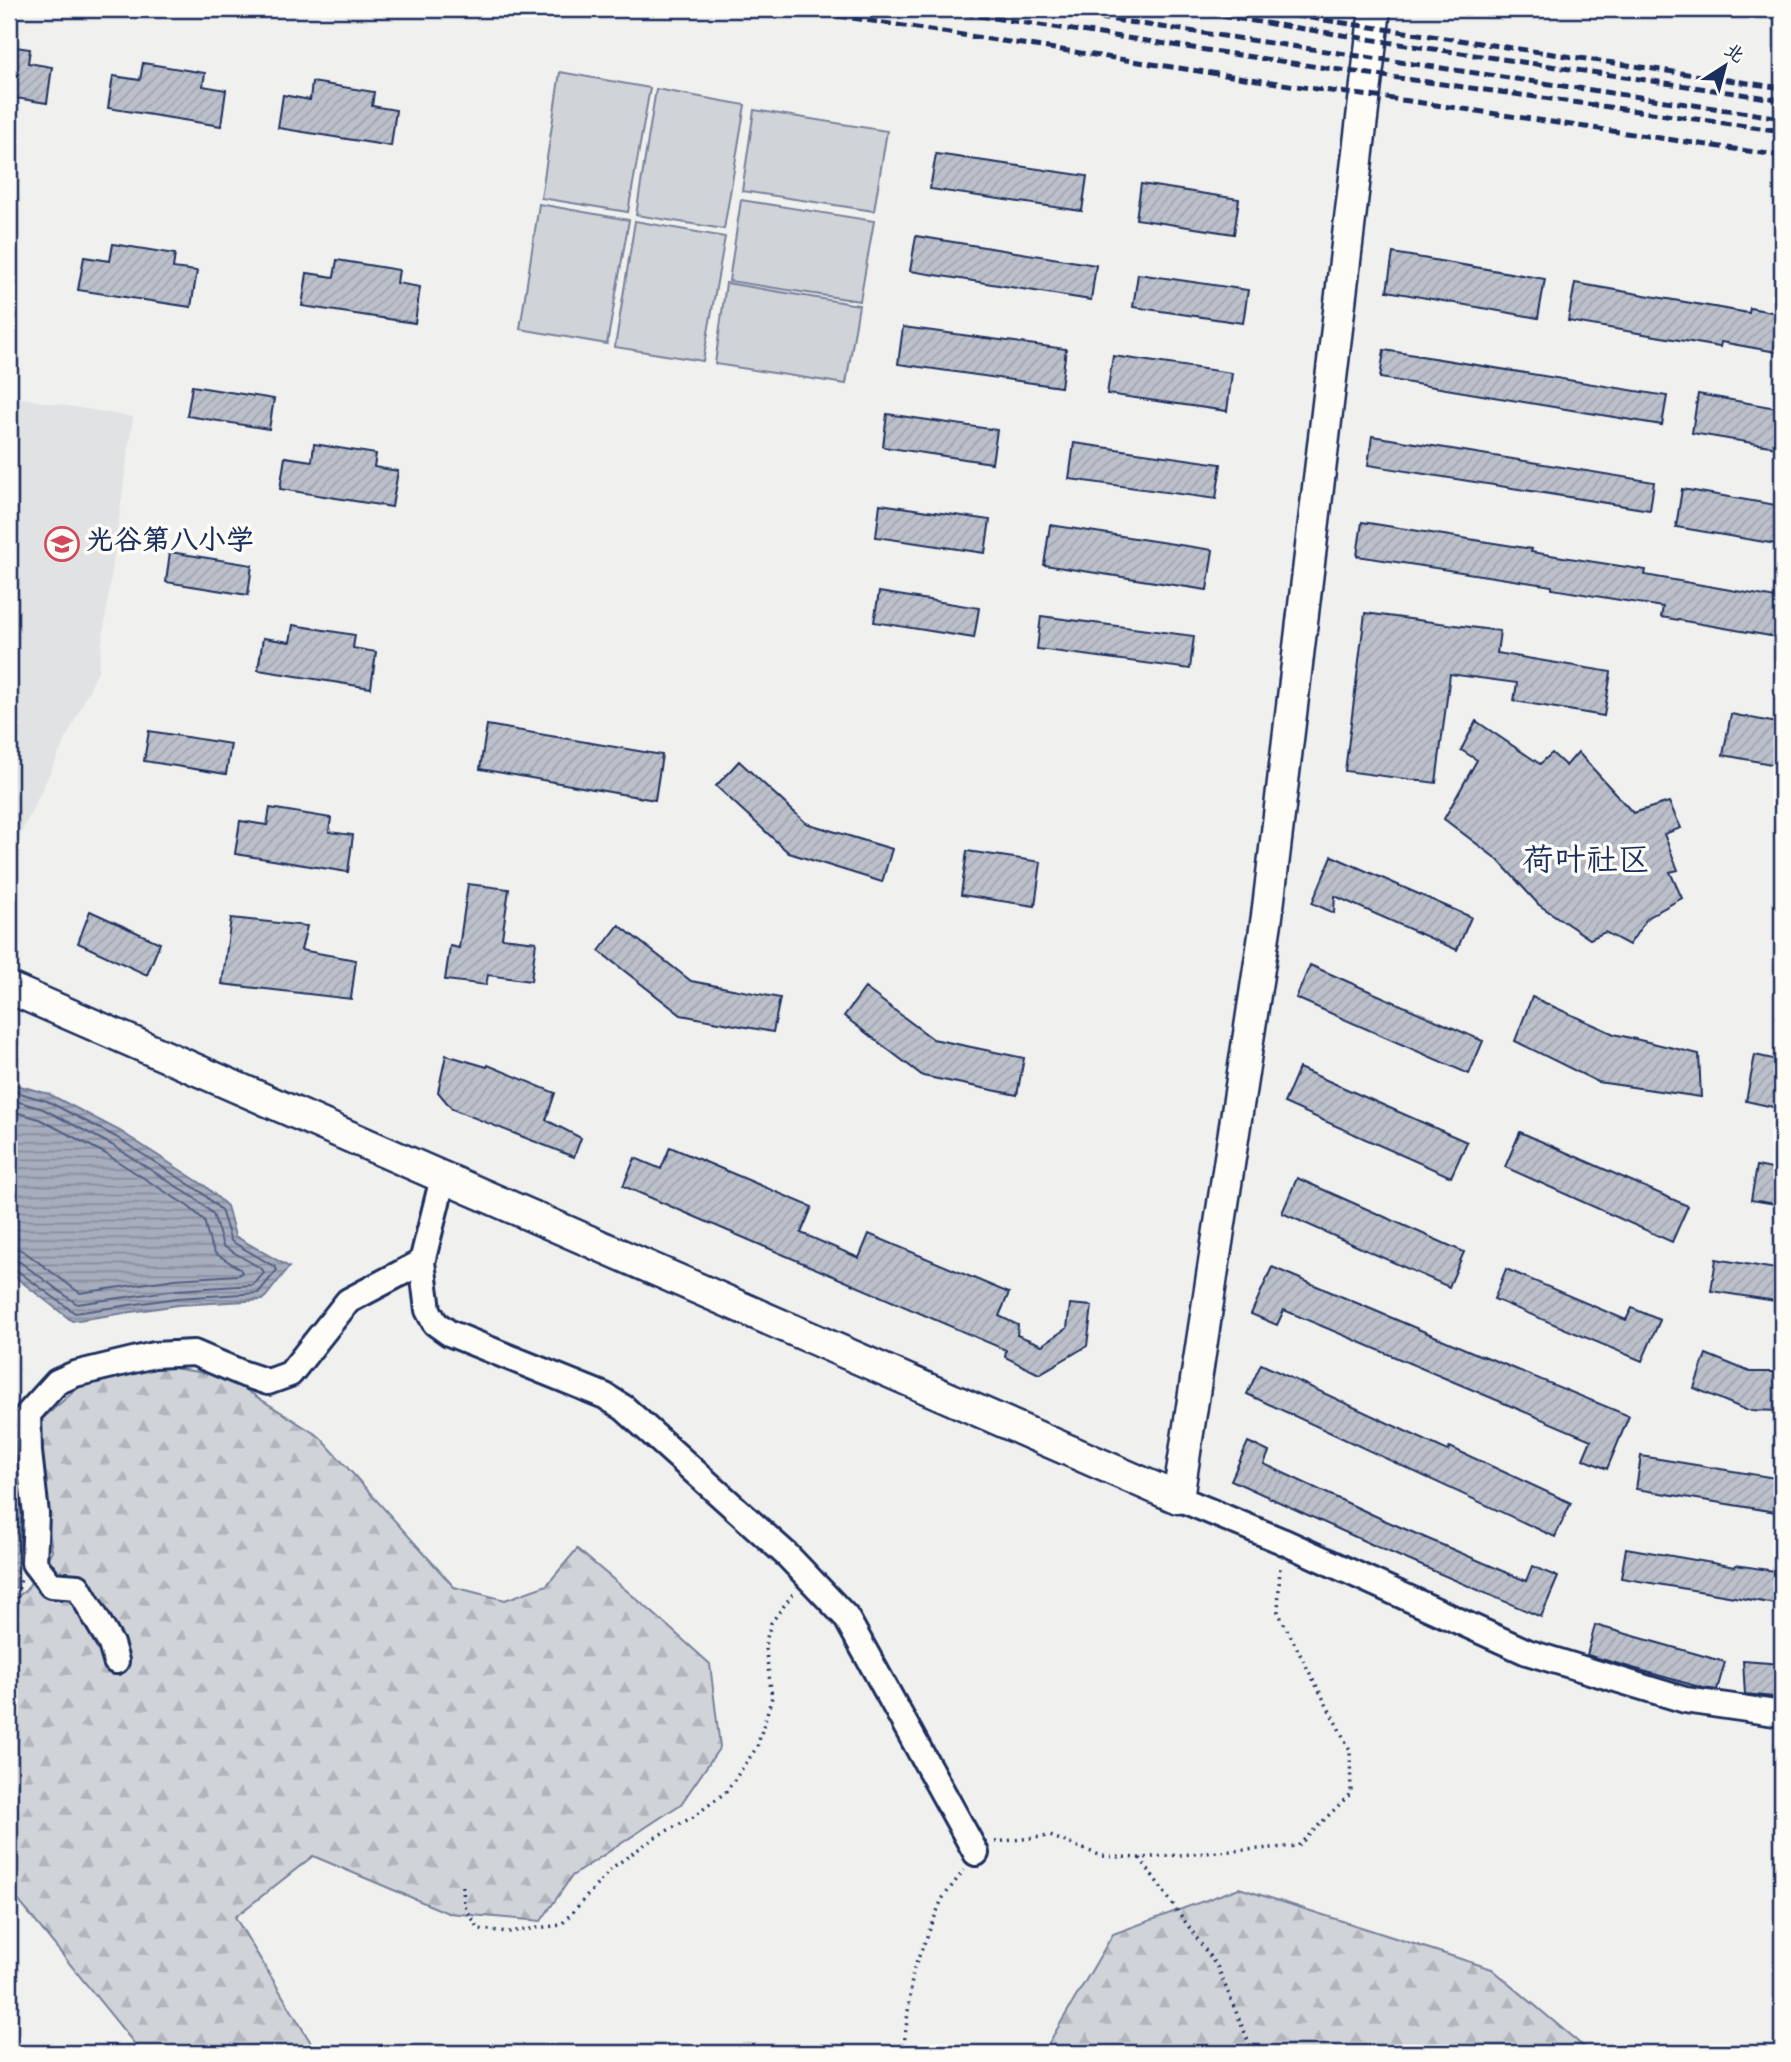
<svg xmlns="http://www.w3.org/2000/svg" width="1791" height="2062" font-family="Dekko,'LXGW WenKai TC',sans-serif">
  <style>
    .built { fill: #e0e2e3 }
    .forest { fill: url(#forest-firs); stroke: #76819b; stroke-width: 2 }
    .park { fill: #d0d3d8; stroke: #76819b; stroke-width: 2 }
    .water { fill: url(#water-rules); stroke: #6f7b97; stroke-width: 2 }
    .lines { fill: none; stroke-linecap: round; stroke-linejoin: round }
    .shore { stroke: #536184; stroke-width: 2 }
    .building { fill: url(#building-hatch); stroke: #1b2f5e; stroke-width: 2 }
    .minor-casing { stroke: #1b2f5e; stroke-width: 30 }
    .major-casing { stroke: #1b2f5e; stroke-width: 35 }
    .path { stroke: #1b2f5e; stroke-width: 3.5; stroke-dasharray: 2 5; stroke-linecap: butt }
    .minor { stroke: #fdfcf7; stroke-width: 24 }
    .major { stroke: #fdfcf7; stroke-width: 30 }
    .rail { stroke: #1b2f5e; stroke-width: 5; stroke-dasharray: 10 5; stroke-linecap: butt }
    .labels { text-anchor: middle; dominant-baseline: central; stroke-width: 7; stroke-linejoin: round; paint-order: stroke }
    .poi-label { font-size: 28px; font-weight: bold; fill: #1b2f5e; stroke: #fdfcf7; text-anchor: start }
    .quarter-label { font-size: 32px; fill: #1b2f5e; stroke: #fdfcf7 }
  </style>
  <defs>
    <pattern id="forest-firs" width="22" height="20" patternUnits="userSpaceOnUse" patternTransform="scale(1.75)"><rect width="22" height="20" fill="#d0d3d8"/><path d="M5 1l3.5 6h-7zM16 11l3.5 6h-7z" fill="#b2b5bc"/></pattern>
    <pattern id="water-rules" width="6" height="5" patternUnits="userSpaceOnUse" patternTransform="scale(1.75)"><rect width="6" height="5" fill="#a7adbd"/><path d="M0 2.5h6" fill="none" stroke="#878d9d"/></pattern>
    <pattern id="building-hatch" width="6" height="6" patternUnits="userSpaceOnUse" patternTransform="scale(1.75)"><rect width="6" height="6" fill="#bbc0ca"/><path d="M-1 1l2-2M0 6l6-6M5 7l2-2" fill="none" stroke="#a0a5b0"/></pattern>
  </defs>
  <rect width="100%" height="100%" fill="#f0f0ee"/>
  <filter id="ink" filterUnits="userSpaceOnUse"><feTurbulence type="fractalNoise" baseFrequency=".0143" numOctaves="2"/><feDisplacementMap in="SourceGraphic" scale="14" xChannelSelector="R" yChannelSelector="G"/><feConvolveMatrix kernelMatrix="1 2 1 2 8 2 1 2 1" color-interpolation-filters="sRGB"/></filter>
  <g filter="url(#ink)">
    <path class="built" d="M9 396 133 417 98 671 9 859Z"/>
    <path class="forest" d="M140 1363 224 1376 320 1437 454 1587 505 1600 547 1585 577 1549 652 1612 710 1664 720 1747 681 1804 572 1876 541 1921 448 1913 313 1856 235 1917 317 2053H142L9 1889V1603L26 1590 52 1551 35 1425 86 1381Z
      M1239 1888 1492 1969 1591 2053H1043L1113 1934Z"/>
    <path class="park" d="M560 72 650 88 628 212 541 198Z
      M656 89 745 105 724 229 636 215Z
      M754 110 887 131 874 211 742 191Z
      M741 200 874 221 860 301 729 281Z
      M539 204 629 220 607 344 520 329Z
      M635 221 725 237 703 361 615 347Z
      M726 283 859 305 846 384 715 364Z"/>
    <path class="water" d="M9 1083 49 1094 120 1131 205 1186 227 1206 235 1236 289 1267 263 1300 178 1305 72 1321 9 1272Z
      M9 1444 25 1472 16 1587 9 1593Z"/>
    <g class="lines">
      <path class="shore" d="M9 1090 47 1101 116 1137 201 1192 221 1210 231 1241 275 1267 277 1270 258 1293 177 1298 75 1313 15 1269 9 1267
        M9 1099 43 1109 112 1145 196 1199 213 1214 223 1246 262 1269 264 1273 253 1285 176 1290 77 1304 20 1262 9 1259
        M9 1110 39 1119 106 1154 189 1207 204 1220 210 1243 215 1253 240 1269 242 1272 239 1275 175 1279 80 1293 26 1253 19 1249 9 1248
        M9 1583 18 1475"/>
    </g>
    <path class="building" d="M9 46 30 49 28 63 52 67 47 103 9 97Z
      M143 63 205 73 203 86 226 90 221 126 108 108 113 76 140 80Z
      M312 82 374 92 372 106 396 110 391 146 278 128 283 95 310 100Z
      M936 154 1087 176 1082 211 930 189Z
      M1141 184 1239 199 1234 234 1136 219Z
      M916 236 1096 265 1091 300 910 271Z
      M113 244 175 254 173 268 197 271 191 307 78 290 84 257 110 261Z
      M1393 253 1545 279 1538 318 1387 291Z
      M337 260 399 270 397 283 420 287 415 323 302 306 307 273 334 277Z
      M1138 274 1248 290 1243 323 1133 307Z
      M1575 283 1749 313 1750 308 1782 314V353L1721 342 1720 347 1568 321Z
      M903 327 1066 349 1061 387 898 364Z
      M1384 350 1667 396 1662 425 1380 378Z
      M1113 356 1232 373 1227 411 1107 394Z
      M192 386 274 399 269 429 187 416Z
      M1698 394 1782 409V448L1692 433Z
      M887 414 997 430 992 463 883 447Z
      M1372 436 1654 482 1650 510 1368 465Z
      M1074 443 1221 464 1216 499 1069 479Z
      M314 444 376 454 374 467 398 471 392 507 280 489 285 457 312 461Z
      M1682 489 1782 506V545L1676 527Z
      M880 504 990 520 985 553 876 537Z
      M1362 522 1532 549 1531 552 1646 570 1645 575 1782 599V638L1661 617 1663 607 1552 589V586L1357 556Z
      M1050 525 1213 550 1207 590 1044 565Z
      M170 552 252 565 248 595 166 582Z
      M879 592 979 608 974 638 874 622Z
      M1365 613 1500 631 1497 653 1611 672 1604 716 1514 701 1517 683 1450 674 1436 783 1345 771Z
      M1041 616 1194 636 1190 669 1037 649Z
      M293 625 355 635 353 648 376 652 371 688 258 670 263 638 290 642Z
      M1731 714 1782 724V766L1723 755Z
      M1476 721 1540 764 1552 753 1566 766 1578 752 1633 813 1669 802 1681 828 1664 834 1678 870 1670 872 1682 898 1648 917 1629 945 1605 932 1590 939 1539 905 1498 860 1444 819 1477 760 1461 750Z
      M487 725 662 755 655 800 480 769Z
      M149 731 231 744 226 774 144 761Z
      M739 761 806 823 892 849 882 882 789 853 716 786Z
      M270 808 331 818 329 832 353 835 348 872 235 854 240 821 267 825Z
      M967 851 1041 862 1035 906 961 895Z
      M1332 856 1471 917 1457 950 1335 896 1334 913 1312 903Z
      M468 884 509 889 502 938 536 942 531 981 488 975 486 985 445 980 450 946 459 948Z
      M90 911 160 943 147 975 78 943Z
      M231 918 307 926 301 950 356 960 351 999 222 984Z
      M619 925 691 981 780 998 773 1032 681 1015 599 951Z
      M1310 965 1483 1041 1469 1074 1296 998Z
      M865 988 933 1039 1024 1058 1017 1095 923 1076 844 1016Z
      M1532 997 1614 1034 1699 1054 1701 1097 1598 1082 1515 1041Z
      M446 1055 487 1067 488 1065 555 1093 546 1120 581 1138 574 1157 452 1109 438 1092Z
      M1755 1055 1782 1061V1109L1746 1101Z
      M1299 1068 1467 1142 1451 1177 1284 1103Z
      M1520 1132 1688 1206 1672 1242 1505 1167Z
      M670 1147 812 1207 801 1233 859 1258 869 1234 1009 1293 999 1316 1018 1325 1017 1335 1042 1345 1067 1328 1070 1304 1092 1306 1087 1346 1039 1374 1005 1357 1006 1350 623 1186 635 1158 661 1169Z
      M1757 1166 1782 1171V1205L1751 1200Z
      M1297 1178 1464 1252 1449 1287 1282 1213Z
      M1716 1259 1782 1270V1302L1711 1291Z
      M1272 1267 1484 1357V1356L1629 1416 1607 1469 1583 1459 1591 1440 1284 1310 1277 1325 1251 1314Z
      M1506 1269 1626 1320 1632 1308 1660 1320 1642 1361 1494 1299Z
      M1706 1354 1750 1372H1782V1411L1746 1410 1694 1388Z
      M1261 1364 1448 1451 1450 1447 1571 1503 1555 1537 1247 1394Z
      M1248 1442 1269 1452 1264 1464 1384 1520 1526 1581 1532 1566 1558 1577 1541 1617 1373 1545 1231 1480Z
      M1641 1456 1782 1479V1513L1636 1489Z
      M1626 1548 1735 1567 1736 1565 1782 1572V1605L1621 1578Z
      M1595 1625 1725 1662 1717 1690 1703 1688 1587 1655Z
      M1743 1661 1782 1664V1698L1745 1694Z"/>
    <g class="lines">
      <g class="minor-casing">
        <path id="minor" d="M443 1178 422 1262 428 1310 435 1323 449 1333 605 1396 624 1408 787 1555 846 1617 976 1853
          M1178 1498 1282 1541 1527 1652 1685 1700 1782 1714
          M116 1661 111 1644 78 1587 51 1585 34 1563 36 1514 29 1452 28 1414 57 1382 75 1374 154 1355 194 1353 244 1374 268 1382 290 1374 348 1301 422 1262"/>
      </g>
      <g class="major-casing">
        <path id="major" d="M9 988 1178 1498 1267 916 1375 9"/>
      </g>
      <path class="path" d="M9 1599 18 1591 21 1579
        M995 1842 1050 1836 1102 1856 1140 1858 1298 1846 1351 1793 1350 1750 1278 1612 1280 1564
        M1140 1858 1218 1968 1253 2053
        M463 1886 464 1905 479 1929 508 1932 561 1925 613 1867 657 1836 693 1817 726 1792 757 1747 772 1697 765 1645 771 1623 795 1591
        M903 2053 913 1971 942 1899 964 1870"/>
      <use href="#minor" class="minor"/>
      <use href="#major" class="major"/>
      <path class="rail" d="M793 9 1316 89 1409 101 1782 156
        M934 9 1319 67 1782 131
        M1039 9 1782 118
        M1176 9 1413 46 1782 100
        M1250 9 1782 88"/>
    </g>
  </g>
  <defs>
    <g id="school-ring" transform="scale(1.75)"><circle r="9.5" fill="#fdfcf7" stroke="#d1495b" stroke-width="1.5"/><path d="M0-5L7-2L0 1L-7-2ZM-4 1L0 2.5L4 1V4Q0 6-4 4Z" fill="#d1495b"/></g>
  </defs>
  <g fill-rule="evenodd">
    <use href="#school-ring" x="62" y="544"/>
  </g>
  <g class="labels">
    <g class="poi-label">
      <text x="86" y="544">光谷第八小学</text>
    </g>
    <g class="quarter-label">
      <text x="1586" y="864">荷叶社区</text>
    </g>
  </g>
  <rect width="1791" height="2062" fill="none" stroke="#fdfcf7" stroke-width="35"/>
  <rect x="18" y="18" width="1756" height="2027" fill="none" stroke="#1b2f5e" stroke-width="2.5" filter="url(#ink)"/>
  <g transform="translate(1725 66) rotate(36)" stroke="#fdfcf7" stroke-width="5" paint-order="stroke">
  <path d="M0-5L12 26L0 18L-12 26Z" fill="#1b2f5e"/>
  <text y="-10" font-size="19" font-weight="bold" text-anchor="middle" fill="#1b2f5e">北</text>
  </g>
</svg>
